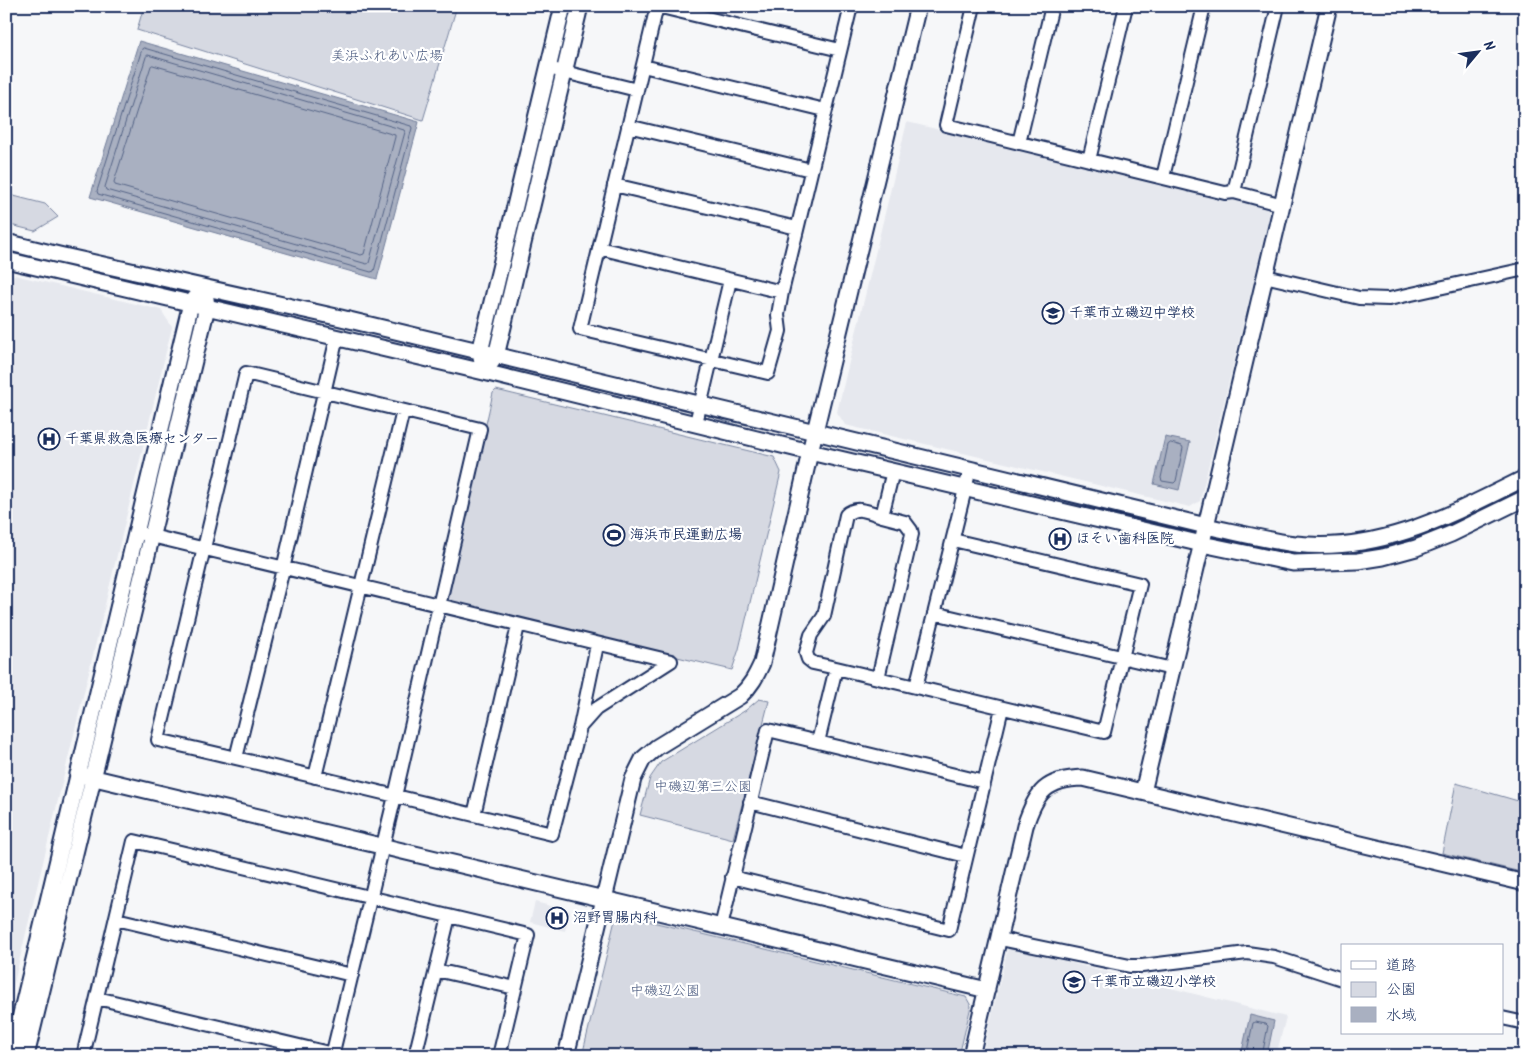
<svg xmlns="http://www.w3.org/2000/svg" width="1531" height="1062" font-family="Kalam,'Klee One',sans-serif">
  <style>
    .built { fill: #e6e8ee }
    .green { fill: #d6d9e2; stroke: #7884a0 }
    .water { fill: #a9b0c1; stroke: #707c99 }
    .lines { fill: none; stroke-linecap: round; stroke-linejoin: round }
    .shore { stroke: #546386; stroke-width: 1 }
    .minor-casing { stroke: #1b2f5e; stroke-width: 16 }
    .tertiary-casing { stroke: #1b2f5e; stroke-width: 19 }
    .minor { stroke: #fff; stroke-width: 12 }
    .tertiary { stroke: #fff; stroke-width: 15 }
    .labels { text-anchor: middle; dominant-baseline: central; stroke-width: 4.5; stroke-linejoin: round; paint-order: stroke }
    .park-label { font-size: 14px; fill: #4a5a7f; stroke: #fff }
    .poi-label { font-size: 14px; font-weight: bold; fill: #1b2f5e; stroke: #fff; text-anchor: start }
  </style>
  <rect width="100%" height="100%" fill="#f6f7f9"/>
  <filter id="ink" filterUnits="userSpaceOnUse"><feTurbulence type="fractalNoise" baseFrequency=".02" numOctaves="2"/><feDisplacementMap in="SourceGraphic" scale="10" xChannelSelector="R" yChannelSelector="G"/><feConvolveMatrix kernelMatrix="1 2 1 2 8 2 1 2 1" color-interpolation-filters="sRGB"/></filter>
  <g filter="url(#ink)">
    <path class="built" d="M907 122 1267 208 1270 213 1200 501 1190 507 845 425 837 412Z
      M6 273 161 310 172 327 6 1016Z
      M535 902 570 911 565 931 530 922Z
      M1008 947 1286 1017 1276 1056H982Z"/>
    <path class="green" d="M144 6H457L423 120 137 30Z
      M6 194 45 204 58 217 35 231 6 224Z
      M578 384 669 406 671 409 668 410 591 391 578 385Z
      M496 390 774 457 781 472 739 649 732 670 450 603 447 597 493 393Z
      M711 416 738 425 737 426 710 420 708 417Z
      M759 699 769 701 733 839 640 815 650 778 661 762 746 710Z
      M1456 783 1525 803V873L1442 853Z
      M623 915 966 997 971 1006 959 1056H582L615 920Z"/>
    <path class="water" d="M139 41 419 122 377 279 90 197Z
      M1165 437 1190 442 1179 490 1154 484Z
      M1250 1015 1274 1021 1267 1056H1241Z"/>
    <g class="lines">
      <path class="shore" d="M144 48 411 126 412 128 374 271 371 272 98 194 97 191 142 49Z
        M148 55 404 130 405 132 369 263 367 264 106 190 105 187 146 57Z
        M153 65 395 135V137L364 254 361 255 115 185 114 182 151 66Z
        M1171 443 1182 446 1183 448 1176 481 1174 483 1162 481 1161 478 1168 445Z
        M1246 1056 1253 1023 1255 1022 1266 1024 1268 1026 1262 1056"/>
      <g class="minor-casing">
        <path id="minor" d="M657 6 580 329 768 373 780 331 778 315 782 292 851 6
          M657 6 840 50
          M974 6 946 125 1225 193 1234 192 1283 205
          M643 66 825 110
          M548 68 637 90
          M628 126 811 170
          M1019 143 1052 6
          M1089 160 1126 6
          M1163 177 1204 6
          M614 185 797 228
          M1234 192 1278 6
          M599 248 782 292
          M1265 276 1359 298 1389 299 1525 269
          M696 423 730 280
          M135 532 671 661 596 709 580 727
          M934 613 1172 669
          M836 668 813 663 808 659 806 653 811 635 824 616 846 515C857 505 869 512 882 516L893 471
          M878 678 912 534 911 530 905 522 882 516
          M916 687 970 469
          M818 742 836 668 1104 732 1140 584 953 540
          M236 758 283 569 337 337
          M315 777 403 411
          M750 802 966 856
          M474 815 518 626
          M732 877 949 930 1002 708
          M116 919 352 975
          M721 927 768 730 984 782
          M1000 939 1130 966H1142L1247 953 1274 957 1342 979
          M436 970 515 988
          M97 998 333 1054
          M1502 1018 1525 1023
          M83 1056 134 841 528 935 499 1056
          M332 1056 395 796 480 429 246 373 158 740C290 770 421 802 552 834L580 727 597 645
          M415 1056 449 916"/>
      </g>
      <g class="tertiary-casing">
        <path id="tertiary" d="M6 242 59 255 341 318 1206 526C1235 532 1265 540 1295 544 1380 554 1452 514 1525 478
          M6 260 484 372 810 452 1202 544 1293 563 1358 561 1383 557 1416 548 1451 534 1525 498
          M482 361 480 352 563 6
          M491 363 496 356 580 6
          M78 774 987 990
          M1143 792 1329 6
          M11 1056 191 303 198 295
          M26 1056 207 307 206 299
          M566 1056 633 779 643 759 657 747 740 696C751 686 756 676 762 663L810 452 918 6
          M971 1056 1025 826C1036 792 1046 779 1083 778L1525 883"/>
      </g>
      <use href="#minor" class="minor"/>
      <use href="#tertiary" class="tertiary"/>
    </g>
  </g>
  <defs>
    <g id="school-ring" transform="scale(1.125)"><circle r="9.5" fill="#fff" stroke="#1b2f5e" stroke-width="1.5"/><path d="M0-5L7-2L0 1L-7-2ZM-4 1L0 2.5L4 1V4Q0 6-4 4Z" fill="#1b2f5e"/></g>
    <g id="hospital-ring" transform="scale(1.125)"><circle r="9.5" fill="#fff" stroke="#1b2f5e" stroke-width="1.5"/><path d="M-5-5h3v3.5h4V-5h3V5h-3V1.5h-4V5h-3Z" fill="#1b2f5e"/></g>
    <g id="stadium-ring" transform="scale(1.125)"><circle r="9.5" fill="#fff" stroke="#1b2f5e" stroke-width="1.5"/><path d="M0-5a6.5 5 0 1 0 0 10a6.5 5 0 1 0 0-10ZM-3.5-1.8h7v3.6h-7Z" fill="#1b2f5e"/></g>
  </defs>
  <g fill-rule="evenodd">
    <use href="#school-ring" x="1053" y="313"/>
    <use href="#hospital-ring" x="49" y="439"/>
    <use href="#stadium-ring" x="614" y="535"/>
    <use href="#hospital-ring" x="1060" y="539"/>
    <use href="#hospital-ring" x="557" y="918"/>
    <use href="#school-ring" x="1074" y="982"/>
  </g>
  <g class="labels">
    <g class="park-label">
      <text x="387" y="56">美浜ふれあい広場</text>
      <text x="703" y="787">中磯辺第三公園</text>
      <text x="665" y="991">中磯辺公園</text>
    </g>
    <g class="poi-label">
      <text x="1069" y="313">千葉市立磯辺中学校</text>
      <text x="65" y="439">千葉県救急医療センター</text>
      <text x="630" y="535">海浜市民運動広場</text>
      <text x="1076" y="539">ほそい歯科医院</text>
      <text x="573" y="918">沼野胃腸内科</text>
      <text x="1090" y="982">千葉市立磯辺小学校</text>
    </g>
  </g>
  <rect width="1531" height="1062" fill="none" stroke="#fff" stroke-width="25"/>
  <rect x="12" y="12" width="1506" height="1037" fill="none" stroke="#1b2f5e" stroke-width="2" filter="url(#ink)"/>
  <rect x="1341" y="944" width="162" height="90" fill="#ffffff" stroke="#a4acbf"/>
  <rect x="1351" y="961" width="25" height="8" fill="#ffffff" stroke="#a4acbf"/>
  <text x="1386" y="970" font-size="15" fill="#1b2f5e">道路</text>
  <rect x="1351" y="982" width="25" height="15" fill="#d6d9e2" stroke="#a4acbf"/>
  <text x="1386" y="994" font-size="15" fill="#1b2f5e">公園</text>
  <rect x="1351" y="1007" width="25" height="15" fill="#a9b0c1" stroke="#a4acbf"/>
  <text x="1386" y="1020" font-size="15" fill="#1b2f5e">水域</text>
  <g transform="translate(1478 52) rotate(61)" stroke="#ffffff" stroke-width="4" paint-order="stroke">
  <path d="M0-4L9 19L0 12L-9 19Z" fill="#1b2f5e"/>
  <text y="-8" font-size="14" font-weight="bold" text-anchor="middle" fill="#1b2f5e">N</text>
  </g>
</svg>
